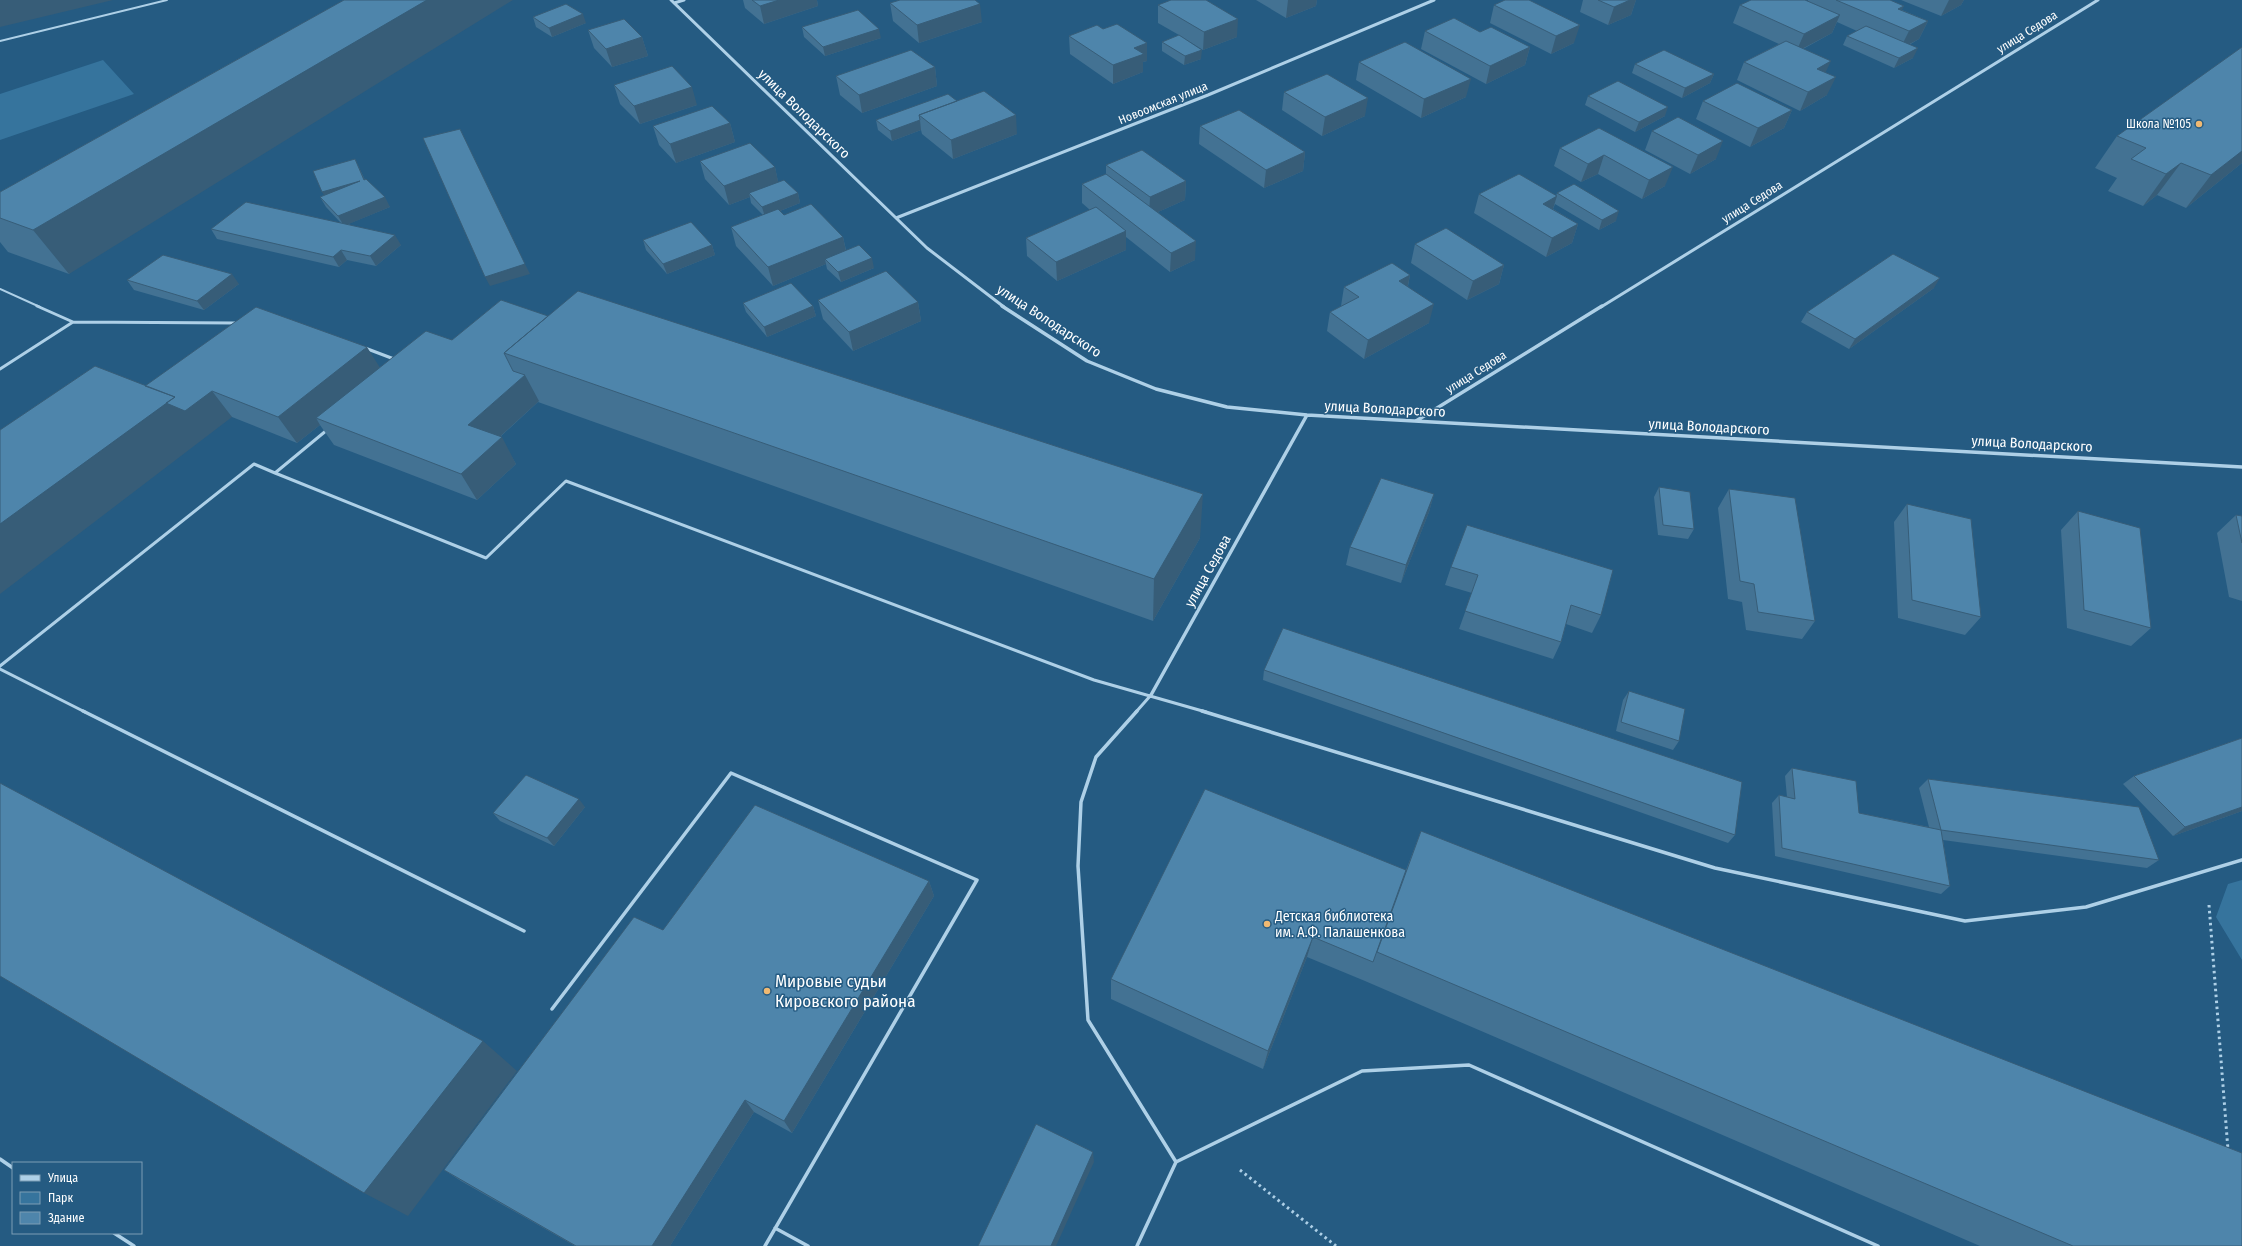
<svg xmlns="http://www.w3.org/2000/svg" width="2242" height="1246" font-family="'Fira Sans Condensed',sans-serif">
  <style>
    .green { fill: #36749d }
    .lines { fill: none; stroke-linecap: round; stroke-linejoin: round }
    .path { stroke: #aed0e7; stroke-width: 3; stroke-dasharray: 2.5 3.5; stroke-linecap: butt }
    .lane-far2 { stroke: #aed0e7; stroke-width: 2 }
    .lane-far1 { stroke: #aed0e7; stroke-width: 3 }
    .lane { stroke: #aed0e7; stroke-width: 3.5 }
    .street-far1 { stroke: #aed0e7; stroke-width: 3 }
    .street { stroke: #aed0e7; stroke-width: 3.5 }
    .wall { fill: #437293 }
    .shaded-wall { fill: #375d78 }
    .building { fill: #4e85ab; stroke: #375d78 }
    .poi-dot { fill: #f0b972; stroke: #255b82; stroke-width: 1.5 }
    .labels { text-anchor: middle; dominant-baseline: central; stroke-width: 3; stroke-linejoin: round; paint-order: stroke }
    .far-street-label { font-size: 12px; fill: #fff; stroke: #255b82 }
    .far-poi-label { font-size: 12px; fill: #fff; stroke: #255b82; text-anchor: end }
    .street-label { font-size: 14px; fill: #fff; stroke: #255b82 }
    .poi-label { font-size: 14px; fill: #fff; stroke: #255b82; text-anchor: start }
    .near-poi-label { font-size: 17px; fill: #fff; stroke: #255b82; text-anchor: start }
  </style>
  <rect width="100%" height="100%" fill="#255b82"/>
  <path class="green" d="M103 60 134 94 0 140V94Z
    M2242 880V960L2216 917 2228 884Z"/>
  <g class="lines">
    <path class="path" d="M2209 905 2228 1150
      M1240 1170 1336 1246"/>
    <path class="lane-far2" d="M0 41 167 0
      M0 289 40 307"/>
    <path class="lane-far1" d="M37 306 73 322
      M365 348 394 359
      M0 369 73 322 236 323
      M327 430 275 473 486 558 566 481 1094 680 1206 712
      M0 666 254 464 275 473
      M0 669 85 712
      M1136 712 1151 695"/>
    <path class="lane" d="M83 711 524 931
      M1137 711 1096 757 1081 802 1078 866 1088 1020 1176 1162
      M1202 711 1715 868 1965 921 2086 907 2242 860
      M552 1009 731 773 977 880 765 1246
      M0 1159 13 1168
      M775 1228 808 1246
      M114 1233 134 1246
      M1137 1246 1176 1162 1362 1071 1469 1065 1878 1246"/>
    <path class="street-far1" d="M671 0 927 248 1004 307
      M674 3 684 0
      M896 218 1208 95 1434 0
      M1601 307 2098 0"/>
    <path class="street" d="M1002 306 1087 361 1156 389 1227 407 1307 415 2242 467
      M1416 421 1602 306
      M1151 695 1307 415"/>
  </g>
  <path class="wall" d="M344 0 69 274 8 252 0 242V192Z
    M743 0H817L818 6 764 24 745 8Z
    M1256 0H1317L1316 6 1286 18Z
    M1583 0H1636L1631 15 1608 25 1580 12Z
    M1808 0H1890L1902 10 1928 21 1919 39 1909 45 1913 58 1894 68 1843 45 1847 36 1857 31 1837 22 1832 33 1803 49 1825 72 1827 95 1800 111 1737 80 1744 62 1779 44 1733 23 1740 5 1808 1Z
    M1901 0H1964L1961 5 1941 16Z
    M890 3 982 22 919 43 893 21Z
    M1158 5 1237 37 1203 50 1190 42 1201 59 1184 65 1162 51V42L1179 35 1158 23Z
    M1494 5 1574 43 1551 54 1490 23Z
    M533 17 586 23 552 37 536 27Z
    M802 27 881 38 825 56 804 37Z
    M1103 29 1147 43V61L1143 62V72L1113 84 1070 54 1069 36Z
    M588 30 642 37 648 56 612 67 594 48Z
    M1425 31 1480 32 1530 47 1525 65 1486 84 1421 49Z
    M1359 62 1466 97 1421 118 1356 80Z
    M1635 64 1714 74 1710 83 1682 98 1632 73Z
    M935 67 937 86 862 113 840 95 836 76Z
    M614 85 697 105 640 124 620 104Z
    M1284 92 1365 116 1322 136 1282 110Z
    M1588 96 1665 116 1635 132 1585 105Z
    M957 101 1017 134 953 159 922 134 921 130 892 141 878 130 876 120Z
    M1703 101 1792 110 1784 128 1750 147 1696 119Z
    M730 123 735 142 676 163 659 145 653 126Z
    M1200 126 1305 152 1303 171 1264 188 1199 144Z
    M1599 128 1665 186 1642 199 1598 174 1581 182 1554 166 1560 148Z
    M1652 131 1716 159 1690 174 1645 150Z
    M2117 136 2242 163 2186 208 2157 195 2143 206 2108 191 2117 178 2095 168Z
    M355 159 365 180 390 207 348 224 401 245 376 266 347 260 339 267 217 239 211 229 341 223 326 207 320 197 324 195Z
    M700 161 775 167 778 182 798 193 800 203 780 211 784 215 843 237 846 250 874 268 841 282 827 269 826 264 773 286 736 246 731 227 763 215 751 203 750 197 729 205 705 179Z
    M1106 165 1186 181 1185 200 1158 212 1195 260 1170 272 1126 237V250L1057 281 1027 256 1026 238 1090 210 1082 203V184L1106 174Z
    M1557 193 1616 221 1599 230 1555 204 1553 209 1578 224 1572 243 1546 257 1474 213 1479 194 1556 196Z
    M643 240 712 245 715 255 667 274 646 250Z
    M1415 244 1504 265 1499 284 1467 300 1411 263Z
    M1410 275 1408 286 1429 323 1364 359 1327 331 1330 312 1341 306 1344 287Z
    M127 280 239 284 204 310 134 290Z
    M1934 288 1849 349 1801 322 1807 312Z
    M501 300 1200 538 1153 621 538 402 500 437 516 464 477 500 334 445 320 425 297 443 232 417 145 386 380 367 452 340Z
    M818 300 918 302 921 321 853 351 823 319Z
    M743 303 813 306 816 316 767 337 746 312Z
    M1659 487 1694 529 1688 539 1658 535 1654 497Z
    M1729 489 1815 621 1802 639 1746 630 1742 602 1728 599 1718 508Z
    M1434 494 1429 512 1401 583 1346 565 1350 547Z
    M1907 504 1981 617 1965 635 1898 618 1894 522Z
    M2078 511 2151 628 2131 646 2067 628 2061 530Z
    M2236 515 2242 516V601L2229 597 2217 533Z
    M1467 525 1601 615 1592 633 1566 624 1561 642 1553 659 1459 629 1472 593 1445 585 1451 567Z
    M1264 670 1735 835 1728 843 1263 680Z
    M1629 691 1679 741 1673 750 1616 731 1623 700Z
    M2242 738V811L2173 836 2123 784 2134 776Z
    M1792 768 1859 813 1929 827 1919 788 1928 779 2159 860 2147 868 1943 840 1950 886 1941 894 1775 856 1772 803 1779 795 1787 797 1785 776Z
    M585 807 554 846 500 821 493 813Z
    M1421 831 2242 1246H1980L1365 981 1307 957 1263 1069 1111 999V979L1406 870Z
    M929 881 934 896 792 1133 754 1112 670 1246H575L461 1181 444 1170 663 930Z"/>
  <path class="shaded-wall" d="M0 0H113L0 27Z
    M427 0H513L69 274 33 230Z
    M779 0H817L818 6 764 24 760 6Z
    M1288 0H1317L1316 6 1286 18Z
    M1630 0H1636L1631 15 1608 25 1614 7Z
    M1949 0H1964L1961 5 1941 16Z
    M980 4 982 22 919 43 917 25Z
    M1904 6 1895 24 1898 9Z
    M583 14 586 23 552 37 549 28Z
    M1840 15 1832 33 1796 52 1804 34Z
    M1238 19 1237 37 1203 50 1204 32Z
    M1928 21 1919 39 1900 49 1909 31Z
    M1580 25 1574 43 1551 54 1556 36Z
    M879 29 881 38 825 56 823 47Z
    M642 37 648 56 612 67 606 49Z
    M1147 43V61L1143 62V72L1113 84V65L1134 48Z
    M1530 47 1525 65 1486 84 1490 66Z
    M1918 48 1913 58 1894 68 1899 58Z
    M1202 50 1201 59 1184 65 1185 56Z
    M1831 61 1822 80 1817 69Z
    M935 67 937 86 862 113 859 95Z
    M1714 74 1710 83 1682 98 1685 88Z
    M1836 77 1827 95 1800 111 1808 92Z
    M1471 79 1466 97 1421 118 1424 99Z
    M692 87 697 105 640 124 634 106Z
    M1368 98 1365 116 1322 136 1325 117Z
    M1668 107 1665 116 1635 132 1639 122Z
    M1792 110 1784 128 1750 147 1758 128Z
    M1016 115 1017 134 953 159 951 140Z
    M920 120 921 130 892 141 890 131Z
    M730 123 735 142 676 163 670 144Z
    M1723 141 1716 159 1690 174 1698 155Z
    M2242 151V163L2186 208 2211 175Z
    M1305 152 1303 171 1264 188 1266 170Z
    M1604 155 1598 174 1581 182 1588 164Z
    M355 159 360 169 369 190 364 180Z
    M2181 163 2157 195 2143 206 2166 174Z
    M775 167 779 186 749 193 750 197 729 205 724 186Z
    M1673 167 1665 186 1642 199 1649 180Z
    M360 181 328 202 322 192Z
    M1186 181 1185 200 1149 216 1150 197Z
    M798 193 800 203 765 217 762 207Z
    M1557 196 1551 215 1543 204Z
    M385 197 390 207 344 226 338 216Z
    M1619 211 1616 221 1599 230 1602 220Z
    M1578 224 1572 243 1546 257 1552 238Z
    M1126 231V250L1057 281 1056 262Z
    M395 235 401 245 376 266 370 256Z
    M843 237 847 256 825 259 826 264 773 286 768 267Z
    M1196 241 1195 260 1170 272 1171 253Z
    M712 245 715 255 667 274 663 264Z
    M341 250 347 260 339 267 333 257Z
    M872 258 874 268 841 282 838 272Z
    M525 264 530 274 490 286 485 277Z
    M1504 265 1499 284 1467 300 1473 281Z
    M232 274 239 284 204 310 197 301Z
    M1410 275 1406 294 1399 281Z
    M1940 278 1934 288 1849 349 1855 339Z
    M918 302 921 321 853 351 849 332Z
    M1434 304 1429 323 1364 359 1368 340Z
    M813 306 816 316 767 337 764 327Z
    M367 347 384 374 316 418 320 425 297 443 278 417Z
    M525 375 539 401 483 452 468 425Z
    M212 391 232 417 0 594V524L175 397Z
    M502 437 516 464 477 500 461 474Z
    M1203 494 1200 538 1153 621 1154 579Z
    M1434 494 1429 512 1401 583 1406 565Z
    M579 799 585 807 554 846 547 838Z
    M2242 807V811L2173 836 2185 827Z
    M929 881 934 896 792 1133 784 1121Z
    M1313 937 1307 957 1263 1069 1268 1051Z
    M483 1041 517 1071 408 1216 364 1193Z
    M745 1100 754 1112 670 1246H652Z
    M1093 1152 1094 1162 1056 1246H1051Z"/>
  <path class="building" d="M344 0H427L33 230 0 218V192Z
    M752 0H779L760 6Z
    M900 0H975L980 4 917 25 890 3Z
    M1171 0H1206L1238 19 1204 32 1158 5Z
    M1505 0H1529L1580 25 1556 36 1494 5Z
    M1598 0H1630L1614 7Z
    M1751 0H1805L1840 15 1804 34 1740 5Z
    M1836 0H1890L1904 6 1898 9 1928 21 1909 31Z
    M566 4 583 14 549 28 533 17Z
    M858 10 879 29 823 47 802 27Z
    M1454 18 1480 32 1491 27 1530 47 1490 66 1425 31Z
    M624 19 642 37 606 49 588 30Z
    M1117 24 1147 43 1134 48 1144 54 1113 65 1069 36 1097 25 1103 29Z
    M1866 26 1918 48 1899 58 1847 36Z
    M1179 35 1202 50 1185 56 1162 42Z
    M1786 41 1831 61 1817 69 1836 77 1808 92 1744 62Z
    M1405 42 1471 79 1424 99 1359 62Z
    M2242 47V151L2211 175 2181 163 2166 174 2131 159 2146 148 2117 136Z
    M911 50 935 67 859 95 836 76Z
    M1664 50 1714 74 1685 88 1635 64Z
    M672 66 692 87 634 106 614 85Z
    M1327 74 1368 98 1325 117 1284 92Z
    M1618 81 1668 107 1639 122 1588 96Z
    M1737 83 1792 110 1758 128 1703 101Z
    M984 91 1016 115 951 140 919 115Z
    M948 94 957 101 919 115 920 120 890 131 876 120Z
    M712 106 730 123 670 144 653 126Z
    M1239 110 1305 152 1266 170 1200 126Z
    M1678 117 1723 141 1698 155 1652 131Z
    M1599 128 1673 167 1649 180 1604 155 1588 164 1560 148Z
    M460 129 525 264 485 277 423 138Z
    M750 143 775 167 724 186 700 161Z
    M1142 150 1186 181 1150 197 1106 165Z
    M355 159 364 180 366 179 385 197 338 216 320 197 360 181 322 192 313 171Z
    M1106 174 1196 241 1171 253 1082 184Z
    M1519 174 1557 196 1543 204 1578 224 1552 238 1479 194Z
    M784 180 798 193 762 207 749 193Z
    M1574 184 1619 211 1602 220 1557 193Z
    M246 202 395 235 370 256 341 250 333 257 211 229Z
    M811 204 843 237 768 267 731 227 778 209 784 215Z
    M1096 207 1126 231 1056 262 1026 238Z
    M691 222 712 245 663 264 643 240Z
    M1446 228 1504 265 1473 281 1415 244Z
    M859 245 872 258 838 272 825 259Z
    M1893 254 1940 278 1855 339 1807 312Z
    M163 255 232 274 197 301 127 280Z
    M1392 263 1410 275 1399 281 1434 304 1368 340 1330 312 1359 297 1344 287Z
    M886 271 918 302 849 332 818 300Z
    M791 283 813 306 764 327 743 303Z
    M578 291 1203 494 1154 579 504 353Z
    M501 300 548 316 504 353 513 371 525 375 468 425 502 437 461 474 316 418 426 331 452 340Z
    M256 307 367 347 278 417 212 391 185 411 166 403 175 397 145 386Z
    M95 366 175 397 0 524V430Z
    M1381 478 1434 494 1406 565 1350 547Z
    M1659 487 1690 492 1694 529 1663 525Z
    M1729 489 1795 498 1815 621 1758 612 1754 584 1740 581Z
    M1907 504 1971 519 1981 617 1912 600Z
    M2078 511 2140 528 2151 628 2084 610Z
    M2236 515 2242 516V543Z
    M1467 525 1613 570 1601 615 1571 605 1561 642 1465 611 1478 575 1451 567Z
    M1283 628 1742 782 1735 835 1264 670Z
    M1629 691 1685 709 1679 741 1621 722Z
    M2242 738V807L2185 827 2134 776Z
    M1792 768 1856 781 1859 813 1941 830 1928 779 2139 807 2159 860 1941 830 1950 886 1782 848 1779 795 1795 799Z
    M526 775 579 799 547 838 493 813Z
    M0 783 483 1041 364 1193 0 976Z
    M1205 789 1406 870 1373 962 1313 937 1268 1051 1111 979Z
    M755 805 929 881 784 1121 745 1100 652 1246H576L444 1170 634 917 663 930Z
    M1421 831 2242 1153V1246H2073L1377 952Z
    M1036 1124 1093 1152 1051 1246H978Z"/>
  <g class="poi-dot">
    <circle cx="2199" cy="124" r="4"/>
    <circle cx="1267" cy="924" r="4"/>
    <circle cx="767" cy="991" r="4"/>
  </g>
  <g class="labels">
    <g class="far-street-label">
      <text transform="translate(2027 32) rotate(-32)">улица Седова</text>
      <text transform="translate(1163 103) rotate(-22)">Новоомская улица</text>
      <text transform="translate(1752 202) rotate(-32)">улица Седова</text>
      <text transform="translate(1476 372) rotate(-32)">улица Седова</text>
    </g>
    <g class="far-poi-label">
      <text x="2191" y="124">Школа №105</text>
    </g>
    <g class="street-label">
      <text transform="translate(804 114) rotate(44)">улица Володарского</text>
      <text transform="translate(1049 321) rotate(33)">улица Володарского</text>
      <text transform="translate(1385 409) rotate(3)">улица Володарского</text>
      <text transform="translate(1709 427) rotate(3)">улица Володарского</text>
      <text transform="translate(2032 444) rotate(3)">улица Володарского</text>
      <text transform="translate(1208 571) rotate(-61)">улица Седова</text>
    </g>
    <g class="poi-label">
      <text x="1275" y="916">Детская библиотека<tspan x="1275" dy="16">им. А.Ф. Палашенкова</tspan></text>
    </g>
    <g class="near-poi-label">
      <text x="775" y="981">Мировые судьи<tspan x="775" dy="20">Кировского района</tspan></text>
    </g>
  </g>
  <rect x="12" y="1162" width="130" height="72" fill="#255b82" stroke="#7c9db4"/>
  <rect x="20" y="1175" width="20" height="6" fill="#aed0e7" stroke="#7c9db4"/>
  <text x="48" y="1182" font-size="12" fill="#ffffff">Улица</text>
  <rect x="20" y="1192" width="20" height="12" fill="#36749d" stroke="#7c9db4"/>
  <text x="48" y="1202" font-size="12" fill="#ffffff">Парк</text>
  <rect x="20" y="1212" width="20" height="12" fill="#4e85ab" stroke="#7c9db4"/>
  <text x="48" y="1222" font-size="12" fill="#ffffff">Здание</text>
</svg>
